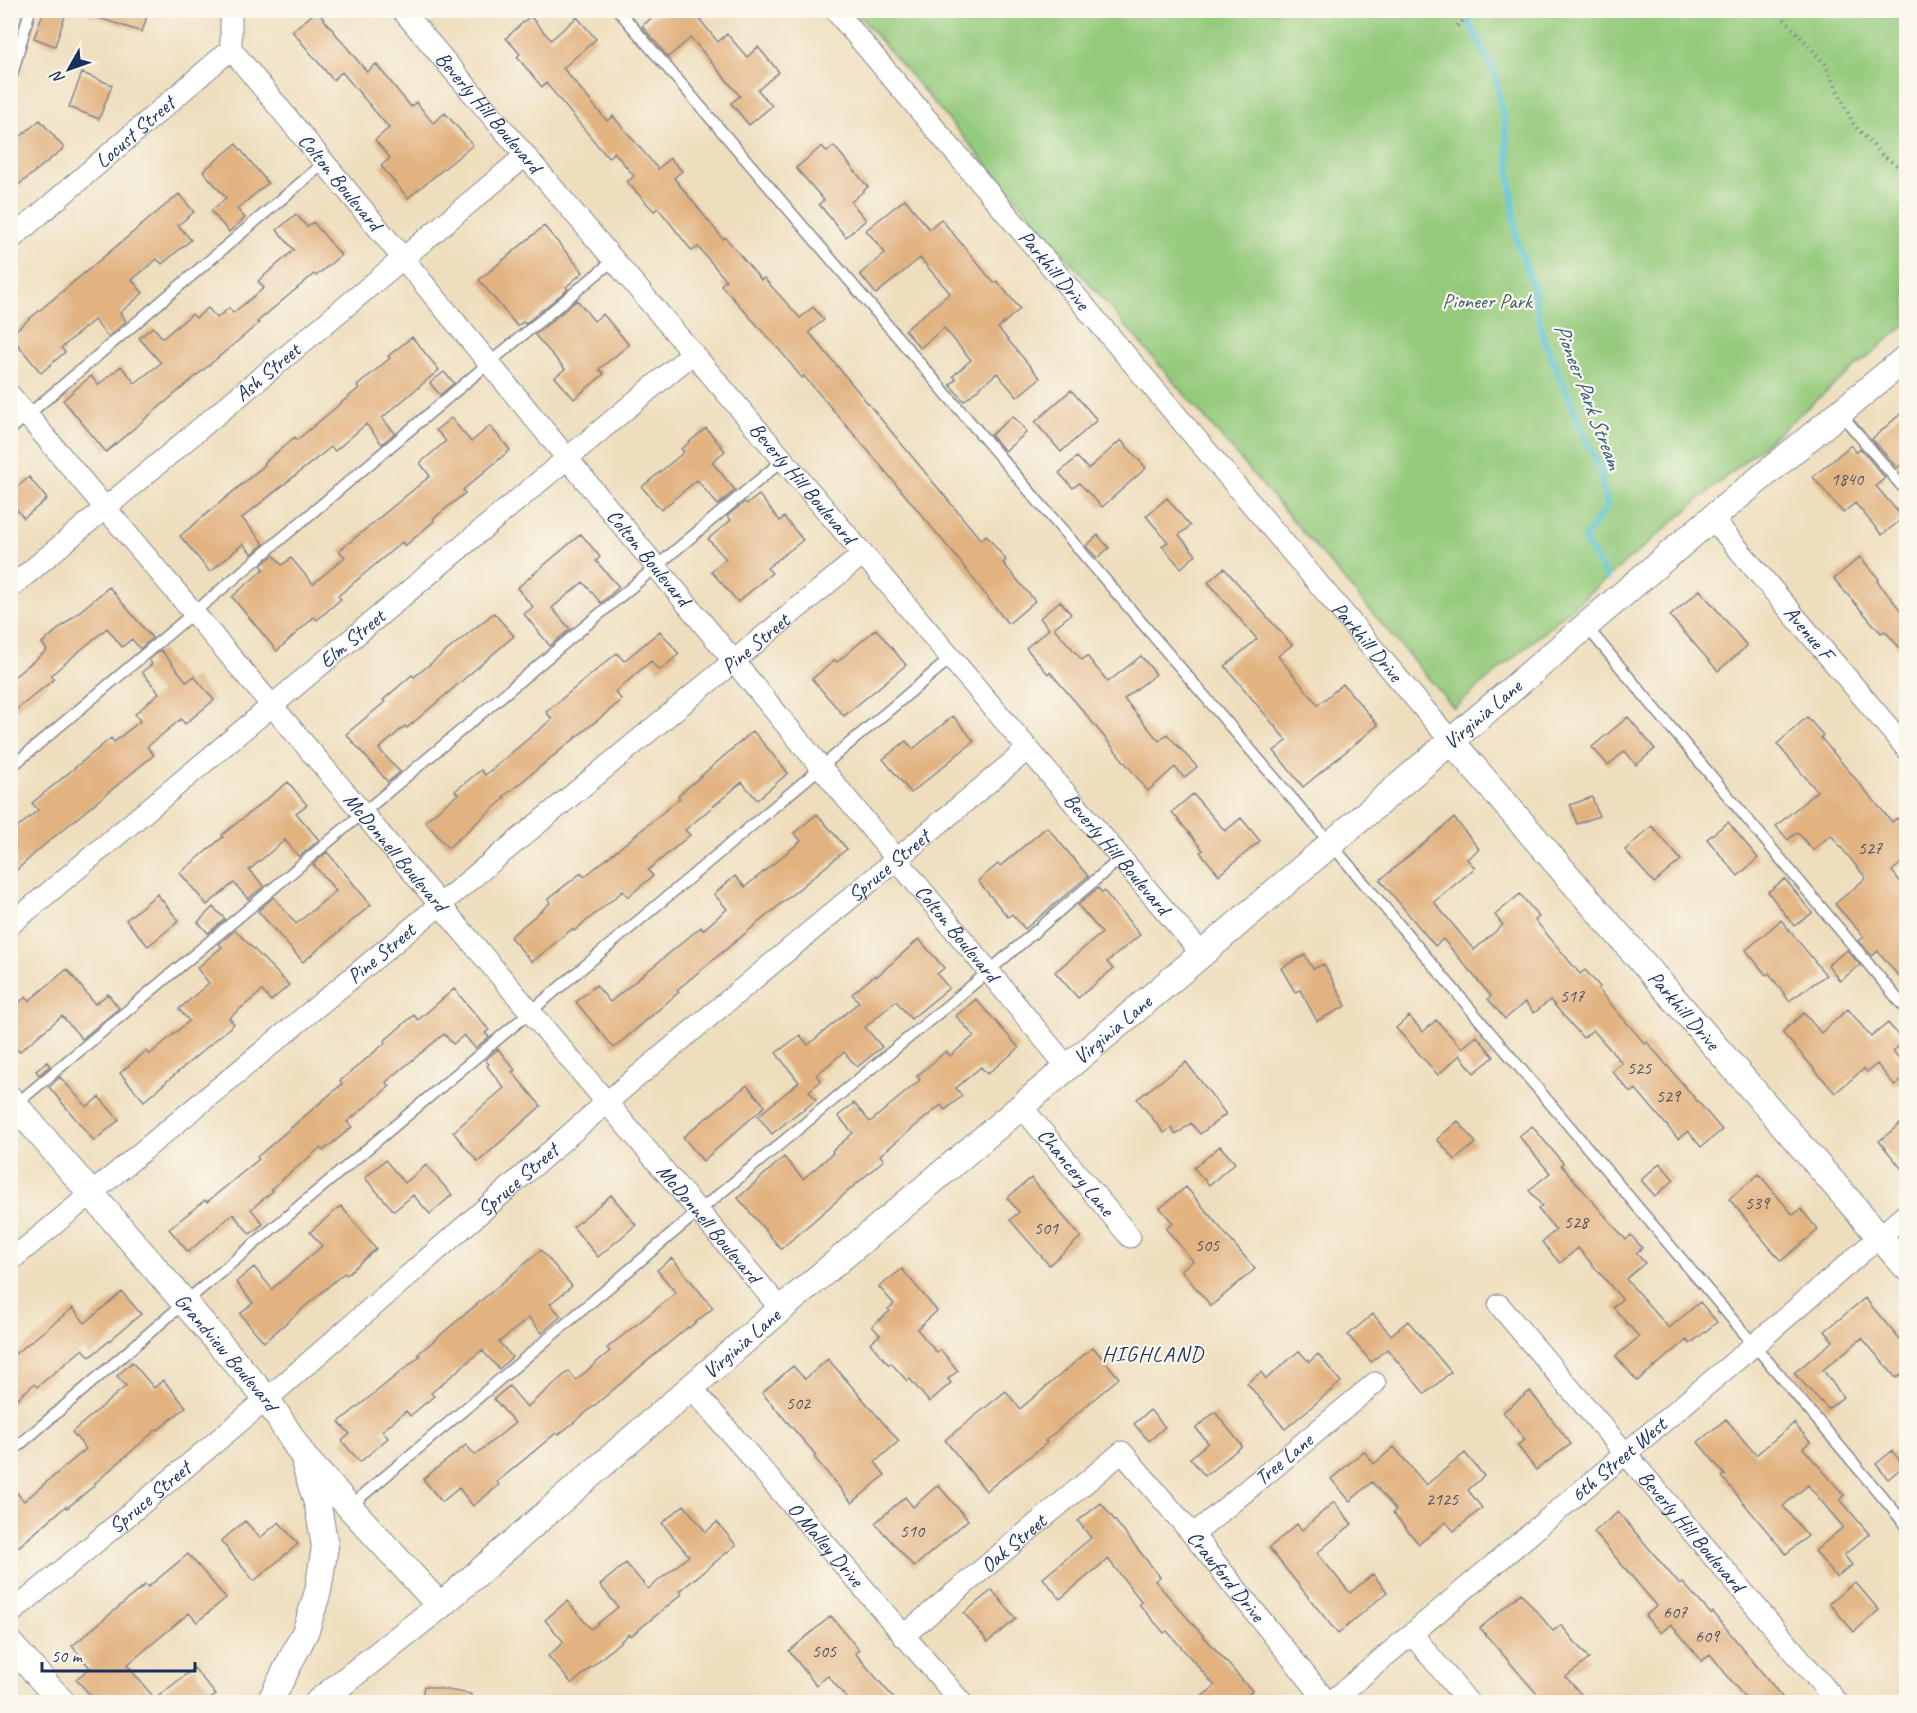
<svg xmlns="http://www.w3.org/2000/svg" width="1917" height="1713" font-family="Caveat,sans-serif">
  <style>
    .green { fill: #94ca7c; stroke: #587c6d; stroke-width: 1.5 }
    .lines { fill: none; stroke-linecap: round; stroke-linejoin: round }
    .stream { stroke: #5bc3d8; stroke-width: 6 }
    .building { fill: #e2b280 }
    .service-casing { stroke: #84868e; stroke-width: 13 }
    .minor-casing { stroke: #84868e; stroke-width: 23 }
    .tertiary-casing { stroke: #84868e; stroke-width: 28 }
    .path { stroke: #84868e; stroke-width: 4; stroke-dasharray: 1.5 4.5; stroke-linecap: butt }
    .service { stroke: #fff; stroke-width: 10 }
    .minor { stroke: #fff; stroke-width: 21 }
    .tertiary { stroke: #fff; stroke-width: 26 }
    .labels { text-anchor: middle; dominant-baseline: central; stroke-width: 4.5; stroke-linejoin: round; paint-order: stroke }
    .number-label { font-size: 18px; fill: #4d5066 }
    .street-label { font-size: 21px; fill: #1b2f5e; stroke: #fbf7ec }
    .park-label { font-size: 21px; fill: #3f5e67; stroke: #fbf7ec }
    .water-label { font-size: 22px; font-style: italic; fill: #2e5b83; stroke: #fbf7ec }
    .neighbourhood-label { font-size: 22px; letter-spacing: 1.5px; fill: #1b2f5e; stroke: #fbf7ec }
  </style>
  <rect width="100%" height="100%" fill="#fbf7ec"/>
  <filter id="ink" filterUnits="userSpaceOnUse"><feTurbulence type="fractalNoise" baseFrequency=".0167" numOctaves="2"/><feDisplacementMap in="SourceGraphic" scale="12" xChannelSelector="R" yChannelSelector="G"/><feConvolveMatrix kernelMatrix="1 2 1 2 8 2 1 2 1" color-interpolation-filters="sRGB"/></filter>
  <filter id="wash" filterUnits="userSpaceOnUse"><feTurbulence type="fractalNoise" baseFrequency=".008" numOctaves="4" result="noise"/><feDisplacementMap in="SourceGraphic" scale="24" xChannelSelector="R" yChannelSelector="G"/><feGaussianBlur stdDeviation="1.35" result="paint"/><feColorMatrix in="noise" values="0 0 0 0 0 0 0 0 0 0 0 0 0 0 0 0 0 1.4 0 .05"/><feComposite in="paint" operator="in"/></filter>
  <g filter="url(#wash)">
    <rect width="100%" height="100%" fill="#eedebd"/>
    <path class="green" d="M855 11H1906V324L1454 708Z"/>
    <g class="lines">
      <path class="stream" d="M1463 10 1494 72 1505 124 1517 241 1533 287 1543 337 1600 470 1607 506 1584 539 1607 578"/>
    </g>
    <g id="blocks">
      <path class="building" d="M44 10H67L55 46 34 38Z
        M88 10H149L142 32 87 14Z
        M661 10H692L718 42 727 34 747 57 758 47 779 72 758 90 772 106 749 125 731 103 740 96 691 38 668 57 642 26Z
        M317 11 367 72 376 64 411 107 416 102 433 123 445 113 473 145 408 198 381 166 390 158 375 140 389 128 342 72 333 80 292 31Z
        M530 16 551 40 577 17 596 39 563 68 607 121 613 116 658 169 670 158 682 171 674 178 723 239 725 237 761 280 764 278 800 318 813 307 824 320 809 332 981 540 986 535 1006 560 1003 563 1035 601 1008 624 958 559 876 460 804 376 802 378 782 353 721 285 726 280 698 247 692 251 658 208 654 211 627 182 634 176 614 152 608 158 546 83 542 87 517 57 520 54 506 38Z
        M82 73 112 85 99 119 69 107Z
        M40 120 64 148 10 192V145Z
        M236 144 268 183 237 209 245 218 229 232 211 211 226 198 203 171Z
        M822 146 827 152 834 146 868 187 851 202 866 220 846 237 819 204 824 200 796 168Z
        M179 194 194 212 178 225 191 240 162 264 157 259 132 280 143 293 120 313 126 321 108 337 94 320 61 348 65 352 41 373 10 335Z
        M905 199 929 229 941 219 994 283 997 281 1020 309 998 328 1040 378 1017 397 997 373 964 401 950 385 956 379 953 376 971 360 944 328 920 348 905 330 950 293 920 258 876 294 860 274 885 253 866 230Z
        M296 214 307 227 313 222 341 255 316 276 314 274 257 322 259 323 106 452 63 400 91 376 98 385 121 366 135 383 161 363 139 338 153 327 163 338 192 314 196 318 208 308 217 318 229 308 233 313 264 288 258 281 294 250 277 230Z
        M544 226 583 272 566 287 568 289 525 324 523 322 517 326 479 280Z
        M577 300 594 321 603 314 629 345 599 369 604 374 574 399 555 377 565 369 535 335Z
        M412 337 439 370 382 418 395 433 382 444 366 424 335 451 331 447 242 518 264 544 252 554 243 544 210 572 180 536 265 465 264 463 295 437 297 440 359 388 357 386 390 358 388 356Z
        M444 372 454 383 440 395 430 383Z
        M1071 390 1097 420 1061 452 1035 422Z
        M1906 409V460L1897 468 1872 439Z
        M1013 416 1027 432 1005 451 991 435Z
        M451 418 471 442 490 426 510 450 463 490 465 493 433 519 434 521 405 546 402 542 338 596 341 599 317 620 314 617 277 651 232 597 264 569 261 565 274 555 282 565 291 558 313 584 345 557 339 551 430 476 420 463 446 441 436 430Z
        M706 428 725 451 712 462 735 490 718 505 697 480 661 510 642 487 684 452 681 449Z
        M1121 440 1146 468 1102 507 1079 483 1073 488 1059 473 1077 457 1088 469Z
        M1851 445 1856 452 1860 448 1885 478 1876 486 1903 518 1882 535 1855 503 1843 513 1813 477Z
        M29 477 47 499 24 518 10 502V493Z
        M759 495 780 521 784 517 803 540 767 568 772 573 738 602 711 571 726 559 708 539 731 520 727 516 745 502 747 504Z
        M1167 498 1190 526 1179 535 1196 555 1181 568 1162 546 1168 542 1146 516Z
        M581 534 600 557 596 561 619 587 601 603 583 582 552 608 570 629 550 646 524 614 533 607 517 588Z
        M1098 535 1109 548 1097 558 1086 546Z
        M1860 557 1879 579 1877 581 1906 617V655L1885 631 1881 633 1834 579Z
        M1224 568 1292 645 1278 656 1318 705 1343 684 1378 725 1303 787 1274 751 1287 741 1225 666 1257 639 1208 582Z
        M109 587 152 638 140 649 132 639 122 647 107 628 51 675 54 679 10 715V680L47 650 42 643Z
        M1700 590 1747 646 1718 671 1670 616Z
        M1060 601 1071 614 1054 628 1082 660 1087 656 1108 682 1141 656 1156 674 1124 699 1159 741 1167 734 1197 767 1184 778 1175 767 1148 791 1084 712 1050 672 1048 674 1026 648 1049 629 1040 618Z
        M494 613 514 636 407 728 405 726 379 749 400 772 388 782 346 734 385 702 383 700 412 675 414 677Z
        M876 629 906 665 844 716 812 679 835 660 837 662Z
        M660 631 679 654 659 671 651 661 615 692 622 700 503 797 505 798 448 848 425 821 458 794 455 791 481 770 485 775 552 719 546 712 617 653 624 661Z
        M161 650 187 682 194 676 214 700 185 724 181 719 147 747 154 755 43 846 10 876V834L38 810 32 803 111 738 114 742 140 721 135 714 159 693 142 672 152 664 149 660Z
        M953 716 974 741 911 793 883 759 906 741 913 749Z
        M1628 717 1655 749 1636 765 1625 751 1608 765 1592 747Z
        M1807 717 1823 735 1821 738 1892 822 1897 818 1906 830V859L1892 871 1906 889V985L1878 951 1872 956 1859 941 1864 937 1835 904 1866 878 1831 835 1813 850 1797 832 1788 840 1776 826 1817 791 1777 744Z
        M753 731 788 773 757 800 742 782 685 830 690 835 648 870 653 876 628 897 623 891 574 931 572 929 532 962 510 937 550 903 548 899 581 873 584 877 626 843 680 798 678 796Z
        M288 782 307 805 296 813 319 840 299 857 285 840 249 870 264 886 248 899 234 883 207 905 180 873 223 837 222 835Z
        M1193 794 1225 831 1241 818 1260 841 1219 875 1200 852 1203 850 1172 812Z
        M1592 797 1599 816 1577 824 1570 805Z
        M817 814 847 849 677 990 679 992 614 1048 576 1002 596 985 610 1002 701 927 703 930 727 909 714 894 735 876 745 887 801 841 794 833Z
        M1454 818 1479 849 1467 859 1475 868 1434 902 1474 950 1503 925 1495 915 1520 894 1539 917 1535 920 1580 974 1585 970 1600 987 1598 989 1645 1044 1647 1042 1722 1130 1701 1147 1688 1131 1678 1139 1636 1089 1631 1093 1612 1071 1622 1063 1593 1030 1583 1038 1550 1000 1534 1013 1525 1002 1505 1019 1488 999 1491 996 1443 939 1435 946 1380 880Z
        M1728 822 1758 858 1738 876 1707 839Z
        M1652 826 1681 860 1654 883 1625 850Z
        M1047 827 1088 876 1025 929 1012 914 1008 917 978 881 998 864 1000 866Z
        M327 852 371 905 303 962 258 911 274 897 296 924 336 891 313 864Z
        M1785 879 1812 913 1794 926 1768 892Z
        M1098 888 1102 893 1104 891 1140 935 1107 962 1113 969 1078 998 1055 972 1102 933 1078 905Z
        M157 894 179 921 148 946 126 920Z
        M213 907 225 919 208 933 198 922Z
        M1781 920 1826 975 1789 1001 1769 973 1766 975 1746 950Z
        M235 930 289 985 271 1001 262 991 229 1018 234 1024 144 1101 120 1073 146 1051 149 1055 189 1021 179 1009 209 983 197 968 222 947 219 944Z
        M919 939 944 968 937 974 949 988 911 1019 896 1001 865 1027 882 1047 857 1067 844 1052 816 1075 821 1081 809 1091 816 1100 801 1112 800 1111 772 1134 758 1116 799 1082 776 1053 800 1035 808 1045 859 1002 852 994 875 975 876 977Z
        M1847 950 1860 965 1840 981 1828 965Z
        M1305 955 1313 969 1324 964 1346 1006 1317 1021 1300 990 1295 992 1281 968Z
        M67 969 95 1004 108 994 119 1008 82 1039 62 1016 19 1052 10 1041V1010L26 997 29 1001Z
        M454 989 489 1030 485 1033 489 1037 475 1048 464 1035 453 1044 444 1034 386 1082 390 1086 347 1122 352 1127 323 1151 320 1148 271 1189 273 1191 251 1209 263 1224 250 1234 233 1214 188 1252 169 1229 205 1200 207 1202 259 1159 257 1157 342 1084 340 1081 385 1043 384 1041 414 1015 418 1020Z
        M976 999 1019 1048 987 1074 981 1067 956 1088 962 1096 945 1110 941 1105 880 1155 884 1160 781 1249 738 1198 784 1157 803 1179 833 1153 832 1151 853 1133 838 1116 854 1103 870 1122 920 1080 917 1076 946 1051 950 1056 974 1036 956 1016Z
        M1848 1009 1871 1037 1888 1023 1904 1042 1893 1051 1906 1067V1077L1895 1086 1877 1064 1867 1072 1864 1069 1835 1093 1782 1032 1804 1013 1821 1033Z
        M1409 1016 1423 1032 1436 1020 1462 1048 1477 1036 1494 1057 1474 1073 1460 1055 1438 1075 1396 1028Z
        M498 1049 515 1070 512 1072 541 1106 478 1162 453 1132 504 1088 487 1066 489 1064 485 1060Z
        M47 1062 50 1066 39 1075 36 1071Z
        M1186 1062 1226 1114 1200 1134 1191 1123 1176 1135 1171 1128 1164 1133 1137 1099Z
        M60 1077 87 1107 99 1097 119 1120 94 1141 49 1087Z
        M747 1085 765 1106 703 1161 683 1137Z
        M1906 1119V1174L1879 1141Z
        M1458 1121 1476 1143 1455 1160 1437 1139Z
        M1532 1126 1563 1163 1561 1165 1626 1240 1631 1235 1642 1248 1636 1253 1645 1263 1626 1279 1669 1328 1700 1302 1717 1322 1690 1344 1687 1340 1637 1381 1616 1356 1639 1337 1613 1307 1622 1299 1578 1248 1560 1263 1542 1242 1556 1230 1538 1209 1542 1206 1529 1190 1550 1173 1519 1136Z
        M1220 1146 1235 1163 1209 1185 1194 1168Z
        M385 1160 405 1183 426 1165 452 1195 430 1214 413 1195 394 1211 365 1178Z
        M1660 1163 1674 1180 1655 1196 1641 1180Z
        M1759 1174 1793 1215 1801 1209 1818 1230 1781 1261 1729 1199Z
        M1031 1178 1081 1237 1049 1265 1010 1220 1019 1212 1007 1198Z
        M1186 1187 1255 1269 1211 1306 1181 1270 1193 1261 1166 1229 1173 1223 1160 1208Z
        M611 1195 636 1225 598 1257 573 1227Z
        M341 1206 376 1249 346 1275 344 1273 264 1342 240 1314 253 1303 236 1282 254 1267 272 1289 322 1246 310 1232Z
        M541 1250 572 1286 550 1304 561 1316 542 1333 529 1318 499 1342 512 1357 499 1369 482 1350 431 1393 434 1396 410 1416 406 1411 382 1431 388 1438 360 1462 342 1441 350 1434 339 1422 420 1356 418 1354Z
        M672 1258 713 1308 689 1328 688 1327 583 1415 558 1435 556 1433 497 1482 499 1485 473 1506 459 1488 442 1502 423 1479 466 1445 475 1455 515 1423 494 1399 509 1386 527 1407 569 1371 576 1380 610 1351 607 1348 676 1293 657 1270Z
        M902 1269 937 1311 917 1329 937 1353 941 1350 958 1371 948 1379 951 1383 929 1402 910 1379 907 1381 891 1363 889 1365 870 1343 880 1335 872 1326 890 1311 888 1309 894 1304 879 1287Z
        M122 1292 141 1314 90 1357 83 1349 37 1387 34 1384 10 1405V1358L73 1308 85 1323Z
        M1865 1298 1899 1339 1906 1333V1370L1896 1378 1862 1338 1823 1370 1843 1397 1828 1409 1794 1373 1833 1341 1825 1331Z
        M1373 1314 1391 1335 1408 1321 1451 1372 1425 1394 1387 1349 1371 1362 1348 1335Z
        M1093 1347 1119 1378 1045 1441 1047 1443 986 1491 945 1440 1006 1391 1020 1409Z
        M1299 1351 1309 1362 1318 1354 1341 1382 1285 1429 1247 1383 1261 1372 1266 1379Z
        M828 1359 899 1441 875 1462 885 1475 852 1503 814 1457 816 1455 762 1393 793 1366 805 1379Z
        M132 1362 154 1388 163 1380 186 1407 158 1430 157 1429 94 1484 95 1485 67 1508 66 1506 10 1554V1485L24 1501 86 1449 72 1432 126 1386 117 1376Z
        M1530 1391 1571 1444 1536 1470 1517 1445 1525 1440 1503 1412Z
        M1150 1410 1165 1427 1149 1441 1134 1424Z
        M1215 1412 1242 1446 1205 1476 1190 1458 1208 1443 1196 1428Z
        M1726 1419 1756 1455 1794 1423 1810 1442 1803 1448 1844 1495 1840 1499 1869 1534 1844 1555 1852 1565 1836 1577 1815 1551 1843 1527 1808 1485 1783 1506 1808 1536 1786 1554 1722 1477 1725 1475 1698 1442Z
        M1394 1447 1426 1485 1465 1453 1484 1476 1468 1490 1482 1508 1454 1531 1446 1522 1419 1544 1393 1513 1396 1510 1372 1482 1350 1501 1331 1479 1364 1451 1374 1464Z
        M1892 1451 1904 1466 1888 1479 1876 1464Z
        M938 1485 968 1520 914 1567 875 1523 905 1497 913 1507Z
        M1334 1502 1352 1524 1317 1553 1350 1593 1373 1574 1387 1592 1338 1634 1269 1548 1297 1524 1302 1530Z
        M1101 1503 1160 1577 1155 1581 1252 1691 1239 1702H1195L1215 1686 1167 1631 1164 1633 1139 1604 1142 1602 1108 1559 1060 1599 1043 1578 1091 1538 1078 1521Z
        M684 1505 706 1532 717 1522 736 1545 680 1591 682 1594 631 1636 629 1634 572 1684 548 1656 564 1642 545 1620 567 1601 591 1629 618 1607 600 1585 626 1563 648 1589 689 1556 662 1523Z
        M1618 1512 1680 1585 1683 1583 1711 1614 1713 1612 1786 1702H1748L1710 1654 1702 1661 1671 1624 1661 1633 1645 1616 1657 1606 1594 1532Z
        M245 1521 260 1538 279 1522 298 1544 254 1581 221 1541Z
        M188 1554 226 1598 197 1622 189 1613 127 1665 155 1699 194 1668 216 1695 206 1702H96L76 1679 90 1668 72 1646 145 1585 148 1587Z
        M1855 1582 1879 1610 1854 1632 1829 1603Z
        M992 1590 1016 1619 988 1642 964 1613Z
        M1521 1593 1553 1631 1561 1625 1589 1659 1566 1677 1588 1702H1544L1480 1628Z
        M831 1616 859 1650 855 1653 897 1702H850L828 1676 816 1685 789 1651Z
        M424 1686 471 1694 470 1702H421Z"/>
    </g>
  </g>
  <g filter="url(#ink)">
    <use href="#blocks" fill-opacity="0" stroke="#84868e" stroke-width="1.5"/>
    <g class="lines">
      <g class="service-casing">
        <path id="service" d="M618 10 1331 844 1906 1525
          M10 82 30 10
          M1840 413 1906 491
          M10 430 324 163
          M1586 626 1906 1009
          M10 768 489 363 614 260
          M15 1105 783 460
          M10 1453 184 1303 951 658
          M349 1507 699 1211 988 972 1121 858"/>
      </g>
      <g class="minor-casing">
        <g id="minor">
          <path id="s1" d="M402 10 1202 954"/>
          <path id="s2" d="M835 10 1451 741"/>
          <path id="s3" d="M231 49 1068 1068"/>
          <path id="s4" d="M10 240 231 49V10"/>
          <path id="s5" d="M10 395 781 1309"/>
          <path id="s6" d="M1712 518 1906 748"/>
          <path id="s7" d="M10 588 525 156"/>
          <path id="s8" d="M10 925 693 353"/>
          <path id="s9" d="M1021 1106 1130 1237"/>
          <path id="s10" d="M10 1261 863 554"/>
          <path id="s11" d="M1499 1305 1837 1702"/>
          <path id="s12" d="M691 1387 961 1702"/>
          <path id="s13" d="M1193 1535 1375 1383"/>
          <path id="s14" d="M10 1614 267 1399 607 1102 1028 749"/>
          <path d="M1412 1634 1468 1702"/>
          <path id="s15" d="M903 1636 1122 1452 1193 1535 1327 1702"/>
          <path id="s16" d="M1331 1702 1753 1346 1906 1214"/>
        </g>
      </g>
      <g class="tertiary-casing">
        <g id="tertiary">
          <path id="s17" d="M1451 741 1906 1267"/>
          <path id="s18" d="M10 1099 267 1399 303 1456 440 1606"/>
          <path d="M10 1644 62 1702"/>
          <path d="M270 1702 306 1630 318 1591 325 1546 318 1506 305 1465"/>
          <path id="s19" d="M318 1702 440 1606 781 1309 1202 954 1712 518 1906 358"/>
        </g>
      </g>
      <path class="path" d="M1776 10 1825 64 1854 125 1881 154 1906 172
        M1891 10 1906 28
        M1457 26 1475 10"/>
      <use href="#service" class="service"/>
      <use href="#minor" class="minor"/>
      <use href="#tertiary" class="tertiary"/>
    </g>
  </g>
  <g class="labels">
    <g class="number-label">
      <text x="1847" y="479">1840</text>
      <text x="1870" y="848">527</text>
      <text x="1572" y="996">517</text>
      <text x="1639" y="1068">525</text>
      <text x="1668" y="1096">529</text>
      <text x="1757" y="1203">539</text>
      <text x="1576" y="1222">528</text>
      <text x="1046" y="1228">501</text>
      <text x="1207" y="1245">505</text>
      <text x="798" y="1403">502</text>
      <text x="1442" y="1499">2125</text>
      <text x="912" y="1531">510</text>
      <text x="1675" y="1612">607</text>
      <text x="1707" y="1636">609</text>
      <text x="824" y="1651">505</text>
    </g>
    <g class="street-label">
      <text stroke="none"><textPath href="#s1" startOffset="134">Beverly Hill Boulevard</textPath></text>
      <text stroke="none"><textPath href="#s4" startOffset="165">Locust Street</textPath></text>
      <text stroke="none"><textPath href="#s3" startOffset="172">Colton Boulevard</textPath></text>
      <text stroke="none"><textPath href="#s2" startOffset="340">Parkhill Drive</textPath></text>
      <text stroke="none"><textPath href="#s7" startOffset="336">Ash Street</textPath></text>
      <text stroke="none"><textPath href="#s1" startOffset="620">Beverly Hill Boulevard</textPath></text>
      <text stroke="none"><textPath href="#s3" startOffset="658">Colton Boulevard</textPath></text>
      <text stroke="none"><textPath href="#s6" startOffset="150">Avenue F</textPath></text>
      <text stroke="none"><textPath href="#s8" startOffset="446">Elm Street</textPath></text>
      <text stroke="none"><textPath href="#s2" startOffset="826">Parkhill Drive</textPath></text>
      <text stroke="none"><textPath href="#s10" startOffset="968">Pine Street</textPath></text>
      <text stroke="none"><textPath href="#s19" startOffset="1527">Virginia Lane</textPath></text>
      <text stroke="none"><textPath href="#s5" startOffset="598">McDonnell Boulevard</textPath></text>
      <text stroke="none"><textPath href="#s1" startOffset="1106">Beverly Hill Boulevard</textPath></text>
      <text stroke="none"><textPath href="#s14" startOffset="1154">Spruce Street</textPath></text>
      <text stroke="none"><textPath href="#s3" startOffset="1144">Colton Boulevard</textPath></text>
      <text stroke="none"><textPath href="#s10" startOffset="482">Pine Street</textPath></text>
      <text stroke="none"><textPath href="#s17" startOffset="356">Parkhill Drive</textPath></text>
      <text stroke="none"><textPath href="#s19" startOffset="1041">Virginia Lane</textPath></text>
      <text stroke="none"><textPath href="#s9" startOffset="86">Chancery Lane</textPath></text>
      <text stroke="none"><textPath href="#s14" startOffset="668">Spruce Street</textPath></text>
      <text stroke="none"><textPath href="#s5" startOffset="1084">McDonnell Boulevard</textPath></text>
      <text stroke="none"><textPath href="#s19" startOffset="555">Virginia Lane</textPath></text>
      <text stroke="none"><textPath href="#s18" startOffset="333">Grandview Boulevard</textPath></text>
      <text stroke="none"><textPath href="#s16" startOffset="376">6th Street West</textPath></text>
      <text stroke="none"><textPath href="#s13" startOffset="118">Tree Lane</textPath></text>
      <text stroke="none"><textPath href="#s14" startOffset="182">Spruce Street</textPath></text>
      <text stroke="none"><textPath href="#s11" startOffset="297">Beverly Hill Boulevard</textPath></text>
      <text stroke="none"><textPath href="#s15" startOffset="144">Oak Street</textPath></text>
      <text stroke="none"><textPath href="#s12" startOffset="207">O Malley Drive</textPath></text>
      <text stroke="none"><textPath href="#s15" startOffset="448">Crawford Drive</textPath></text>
    </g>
    <g class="park-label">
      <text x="1487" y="301">Pioneer Park</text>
    </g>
    <g class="water-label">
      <text transform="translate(1588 396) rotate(69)">Pioneer Park Stream</text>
    </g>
    <g class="neighbourhood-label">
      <text x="1153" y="1354">HIGHLAND</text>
    </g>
  </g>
  <rect width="1917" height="1713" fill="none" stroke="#fbf7ec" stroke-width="36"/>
  <g transform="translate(69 69) rotate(230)" stroke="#fbf7ec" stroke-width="4.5" paint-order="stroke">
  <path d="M0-4.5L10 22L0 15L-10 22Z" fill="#1b2f5e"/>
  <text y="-9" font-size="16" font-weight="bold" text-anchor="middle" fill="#1b2f5e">N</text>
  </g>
  <path d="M42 1662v9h153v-9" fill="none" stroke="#1b2f5e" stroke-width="3"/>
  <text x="51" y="1662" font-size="18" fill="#1b2f5e" stroke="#fbf7ec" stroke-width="4.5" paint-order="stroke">50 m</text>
</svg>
